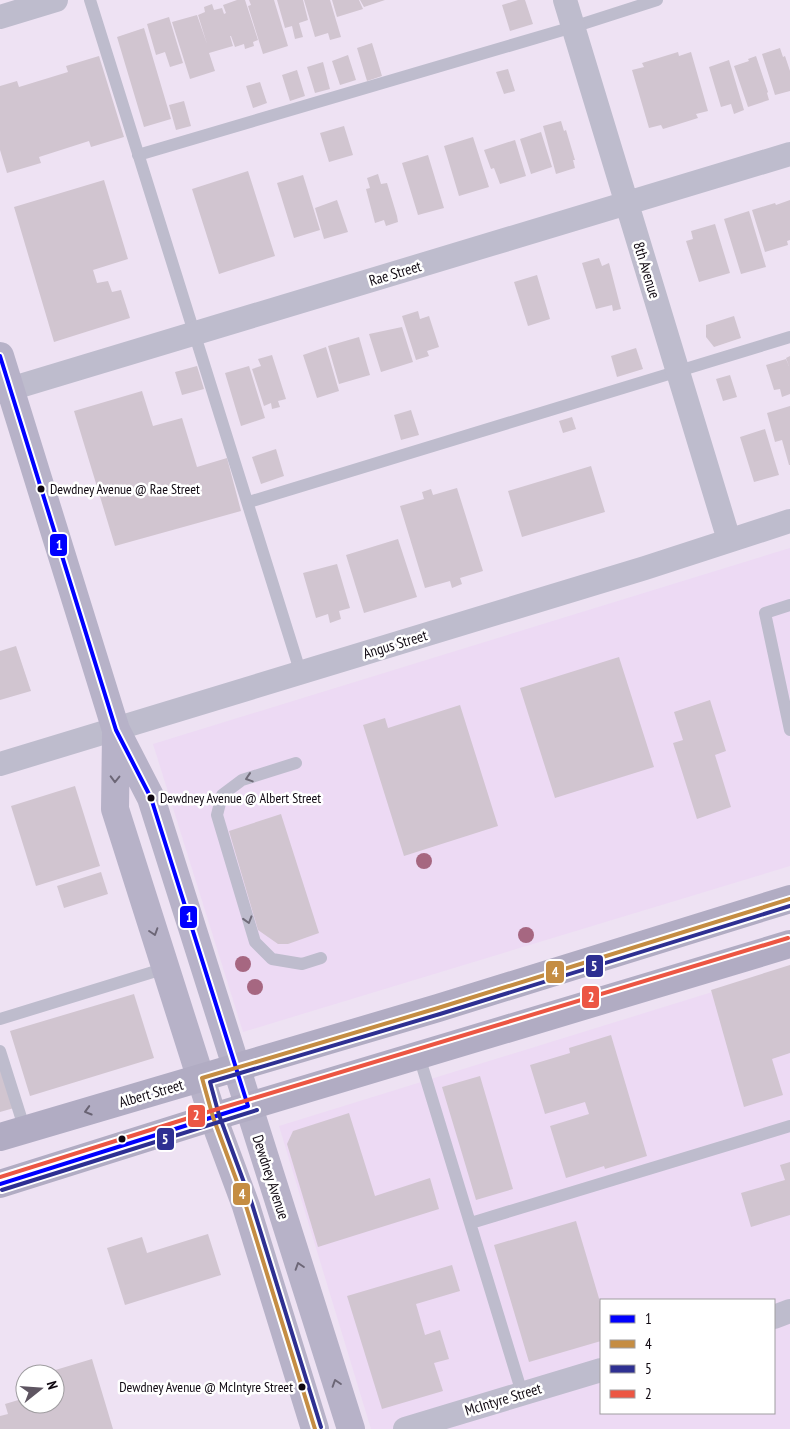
<svg xmlns="http://www.w3.org/2000/svg" width="790" height="1429" font-family="'PT Sans Narrow',sans-serif">
  <style>
    .built { fill: #eddaf4; fill-rule: evenodd }
    .building { fill: #d1c5d0 }
    .lines { fill: none; stroke-linecap: round; stroke-linejoin: round }
    .lane { stroke: #bebccd; stroke-width: 12 }
    .street { stroke: #bebccd; stroke-width: 24 }
    .secondary { stroke: #b7b2c8; stroke-width: 28 }
    .primary { stroke: #b1acc3; stroke-width: 28 }
    .bus-1-casing { stroke: #fff; stroke-width: 8 }
    .bus-2-casing { stroke: #fff; stroke-width: 8 }
    .bus-3-casing { stroke: #fff; stroke-width: 8 }
    .bus-4-casing { stroke: #fff; stroke-width: 8 }
    .bus-1 { stroke: #00f; stroke-width: 4 }
    .bus-2 { stroke: #c58d43; stroke-width: 4 }
    .bus-3 { stroke: #2e3092; stroke-width: 4 }
    .bus-4 { stroke: #ec5643; stroke-width: 4 }
    .tree { fill: #a66781 }
    .oneway { stroke: #706b79 }
    .oneway2 { stroke: #6c6676 }
    .oneway3 { stroke: #696373 }
    .bus-dot { fill: #100912; stroke: #fff; stroke-width: 2 }
    .labels { text-anchor: middle; dominant-baseline: central; stroke-width: 5; stroke-linejoin: round; paint-order: stroke }
    .bus-label { font-size: 14px; fill: #100912; stroke: #fff; text-anchor: start }
    .street-label { font-size: 15px; fill: #100912; stroke: #fff }
    .line-badge { stroke: #fff; stroke-width: 2 }
    .badge-label { font-size: 14px; text-anchor: middle; font-weight: bold; fill: #fff }
  </style>
  <rect width="100%" height="100%" fill="#eee2f3"/>
  <path class="built" d="M790 548V866L243 1032 153 744Z
    M790 968V1429H371L279 1126ZM601 1300H774V1413H601Z"/>
  <path class="building" d="M237 0H245L258 40 253 42 254 46 245 49 244 44 235 47 231 36H230L233 46 209 53 215 71 190 79 172 22 197 15 207 44 198 15 205 12 204 7 212 4 214 10 222 8 224 14 226 13 223 5Z
    M249 0H274L288 46 263 54 248 6 251 5Z
    M277 0H303L308 20 299 23 303 37 295 39 292 26 285 28Z
    M304 0H330L341 37 330 40 328 33 315 37Z
    M332 0H359L363 9 337 17Z
    M360 0H385L364 7Z
    M518 0H525L533 24 510 31 502 5Z
    M169 17 183 63 170 67 165 52 156 55 147 24Z
    M144 28 171 119 144 127 117 37Z
    M372 43 382 76 367 81 357 48Z
    M780 48 783 57 785 56 790 71V91L775 95 762 54Z
    M678 52 679 56 691 52 708 111 696 114 698 118 663 129 661 125 649 128 632 70 644 67 642 63Z
    M348 55 356 80 340 85 332 61Z
    M99 56 124 137 91 147 89 141 39 157 41 163 7 173 0 150V86L17 81 19 87 68 72 66 66Z
    M756 56 768 92 767 93 769 100 748 107 734 66 749 61 748 59Z
    M729 60 744 110 734 114 731 104 721 107 709 67Z
    M323 62 330 89 315 93 307 67Z
    M508 69 515 91 504 94 496 72Z
    M297 70 305 96 290 101 282 75Z
    M260 82 267 103 253 108 246 86Z
    M184 101 191 126 176 130 169 105Z
    M561 121 564 131 566 130 575 160H573L575 168 556 174 543 126Z
    M344 126 353 155 329 162 320 133Z
    M541 132 552 167 531 174 520 139Z
    M473 137 489 187 459 196 444 146Z
    M515 140 526 176 500 184 494 168 491 169 484 150Z
    M428 155 444 208 418 215 402 163Z
    M248 171 275 256 219 274 192 189Z
    M378 174 381 184 387 183 397 216 398 222 386 226 384 220 375 223 366 189 370 188 367 178Z
    M303 175 320 230 294 238 277 183Z
    M104 180 128 259 93 270 97 283 108 281 112 292 121 290 130 318 54 342 14 207Z
    M337 200 348 232 324 239 315 208Z
    M790 200V240L787 241 788 245 765 252 752 210 775 203 776 205Z
    M749 211 766 267 741 274 724 219Z
    M715 224 730 273 699 282 686 241 693 239 691 231Z
    M599 258 602 266 609 263 621 309 613 311 612 305 596 309 582 263Z
    M537 275 550 319 528 326 514 282Z
    M418 311 420 319 429 316 439 347 427 351 429 356 416 360 402 316Z
    M734 316 741 338 714 347 706 337V325Z
    M402 327 413 362 381 372 369 334Z
    M359 337 370 375 339 384 328 346Z
    M326 347 339 391 317 398 303 355Z
    M636 348 643 369 617 377 611 356Z
    M272 355 286 399 278 401 280 407 272 409 271 403 264 406 252 369 261 366 258 359Z
    M790 356V394L782 397 780 389 774 390 766 365 786 359 789 366 786 358Z
    M197 366 204 389 182 395 175 372Z
    M249 366 265 418 241 426 225 373Z
    M730 375 737 397 723 401 716 379Z
    M142 391 153 426 182 418 197 467 227 458 241 511 115 546 74 411Z
    M790 406V465H789L782 440 775 442 767 413Z
    M411 410 419 435 401 440 394 415Z
    M572 417 576 429 563 433 559 421Z
    M765 429 779 475 754 482 740 437Z
    M276 449 284 476 261 484 252 457Z
    M591 466 605 512 522 537 508 491Z
    M457 488 483 571 460 578 462 584 452 588 450 581 425 588 400 506 424 499 422 492 431 489 433 495Z
    M398 539 417 597 364 613 346 555Z
    M337 564 350 608 339 611 341 619 330 623 328 614 316 618 303 573Z
    M16 646 31 691 0 700V651Z
    M619 657 654 767 555 798 520 688Z
    M710 700 726 751 715 755 731 807 697 819 673 743 683 740 674 712Z
    M460 705 498 826 404 856 363 725 385 718 388 728Z
    M75 786 100 866 36 886 11 806Z
    M281 814 319 933 288 944H278L258 930 229 831Z
    M101 872 108 894 64 908 57 886Z
    M790 965V1053L772 1059 783 1095 744 1107 711 990Z
    M134 994 154 1058 30 1096 10 1031Z
    M611 1035 647 1156 605 1169 604 1166 566 1178 550 1126 589 1114 585 1102 545 1114 530 1065 570 1053 569 1048Z
    M0 1064 14 1108 0 1112Z
    M480 1076 513 1189 476 1200 442 1087Z
    M349 1113 375 1196 430 1178 439 1209 318 1247 287 1144 293 1131Z
    M790 1162V1215L751 1227 741 1193 785 1180 780 1165Z
    M576 1221 601 1305V1341L529 1362 494 1245Z
    M208 1234 221 1275 125 1305 107 1248 142 1237 147 1253Z
    M452 1265 460 1291 416 1304 425 1335 440 1330 449 1359 434 1363 443 1391 382 1409 347 1296Z
    M92 1359 113 1429H0V1416L8 1414 5 1404 25 1398V1404H55V1374H42Z"/>
  <g class="lines">
    <path class="lane" d="M90 0 301 674
      M138 155 573 27 657 0
      M249 502 790 337
      M790 605 765 613 790 730
      M296 763 242 780 222 795 217 815 255 942 272 959 302 964 321 958
      M0 1019 166 968
      M0 1051 25 1130
      M419 1056 522 1393
      M471 1223 790 1126"/>
    <path class="street" d="M565 0 729 540
      M0 17 56 0
      M0 392 790 154
      M0 764 645 568 790 521
      M774 1317 790 1311
      M405 1429 601 1370"/>
    <path class="secondary" d="M0 356 116 730 151 798 351 1429
      M116 734 115 809 213 1117 246 1206 315 1429"/>
    <path class="primary" d="M0 1137 438 1008 790 899
      M0 1184 213 1117 790 944"/>
    <g class="bus-1-casing">
      <path id="bus-1" d="M0 356 116 730 151 798 248 1106
        M0 1184 248 1106"/>
    </g>
    <g class="bus-2-casing">
      <path id="bus-2" d="M315 1429 246 1206 213 1117 202 1078 438 1008 790 899"/>
    </g>
    <g class="bus-3-casing">
      <path id="bus-3" d="M2 1190 257 1110
        M321 1427 252 1204 219 1115 210 1082 440 1014 790 906"/>
    </g>
    <g class="bus-4-casing">
      <path id="bus-4" d="M0 1177 211 1111 788 938"/>
    </g>
    <use href="#bus-1" class="bus-1"/>
    <use href="#bus-2" class="bus-2"/>
    <use href="#bus-3" class="bus-3"/>
    <use href="#bus-4" class="bus-4"/>
  </g>
  <g class="tree">
    <circle cx="424" cy="861" r="8"/>
    <circle cx="526" cy="935" r="8"/>
    <circle cx="243" cy="964" r="8"/>
    <circle cx="255" cy="987" r="8"/>
  </g>
  <defs><path id="oneway-chevron" d="M-2-3.5L2.5 0L-2 3.5" fill="none" stroke-width="1.6" stroke-linecap="round" stroke-linejoin="round" transform="scale(1.25)"/></defs>
  <g class="oneway">
    <use href="#oneway-chevron" transform="translate(249 778) rotate(162)"/>
    <use href="#oneway-chevron" transform="translate(248 920) rotate(73)"/>
  </g>
  <g class="oneway2">
    <use href="#oneway-chevron" transform="translate(115 779) rotate(91)"/>
    <use href="#oneway-chevron" transform="translate(154 932) rotate(72)"/>
    <use href="#oneway-chevron" transform="translate(299 1266) rotate(-108)"/>
    <use href="#oneway-chevron" transform="translate(336 1383) rotate(-108)"/>
  </g>
  <use class="oneway3" href="#oneway-chevron" transform="translate(88 1111) rotate(164)"/>
  <g class="bus-dot">
    <circle cx="41" cy="489" r="4.5"/>
    <circle cx="151" cy="798" r="4.5"/>
    <circle cx="122" cy="1139" r="4.5"/>
    <circle cx="302" cy="1387" r="4.5"/>
  </g>
  <g class="labels">
    <g class="bus-label">
      <text x="50" y="489">Dewdney Avenue @ Rae Street</text>
      <text x="160" y="798">Dewdney Avenue @ Albert Street</text>
      <text x="293" y="1387" text-anchor="end">Dewdney Avenue @ McIntyre Street</text>
    </g>
    <g class="street-label">
      <text transform="translate(647 270) rotate(73)">8th Avenue</text>
      <text transform="translate(395 273) rotate(-17)">Rae Street</text>
      <text transform="translate(395 644) rotate(-17)">Angus Street</text>
      <text transform="translate(151 1093) rotate(-16)">Albert Street</text>
      <text transform="translate(271 1177) rotate(72)">Dewdney Avenue</text>
      <text transform="translate(503 1399) rotate(-17)">McIntyre Street</text>
    </g>
  </g>
  <g class="line-badge">
    <rect x="49" y="533" width="19" height="24" rx="5" fill="#00f"/>
    <rect x="179" y="905" width="19" height="24" rx="5" fill="#00f"/>
    <rect x="585" y="954" width="19" height="24" rx="5" fill="#2e3092"/>
    <rect x="545" y="960" width="20" height="24" rx="5" fill="#c58d43"/>
    <rect x="581" y="985" width="19" height="24" rx="5" fill="#ec5643"/>
    <rect x="187" y="1104" width="19" height="24" rx="5" fill="#ec5643"/>
    <rect x="156" y="1127" width="19" height="24" rx="5" fill="#2e3092"/>
    <rect x="232" y="1182" width="19" height="24" rx="5" fill="#c58d43"/>
  </g>
  <g class="badge-label">
    <text x="59" y="550">1</text>
    <text x="189" y="922">1</text>
    <text x="594" y="971">5</text>
    <text x="555" y="977">4</text>
    <text x="591" y="1002">2</text>
    <text x="196" y="1120">2</text>
    <text x="165" y="1144">5</text>
    <text x="242" y="1199">4</text>
  </g>
  <rect x="600" y="1299" width="175" height="115" fill="#ffffff" stroke="#9f9da0"/>
  <rect x="610" y="1315" width="25" height="8" fill="#0000ff" stroke="#9f9da0"/>
  <text x="645" y="1324" font-size="15" fill="#100912">1</text>
  <rect x="610" y="1340" width="25" height="8" fill="#c58d43" stroke="#9f9da0"/>
  <text x="645" y="1349" font-size="15" fill="#100912">4</text>
  <rect x="610" y="1365" width="25" height="8" fill="#2e3092" stroke="#9f9da0"/>
  <text x="645" y="1374" font-size="15" fill="#100912">5</text>
  <rect x="610" y="1390" width="25" height="8" fill="#ec5643" stroke="#9f9da0"/>
  <text x="645" y="1399" font-size="15" fill="#100912">2</text>
  <g transform="translate(40 1389) rotate(73)"><circle r="24" fill="#ffffff" stroke="#9f9da0"/>
  <path d="M0-4L9 19L0 12L-9 19Z" fill="#5e5561"/>
  <text y="-8" font-size="14" font-weight="bold" text-anchor="middle" fill="#100912">N</text>
  </g>
</svg>
